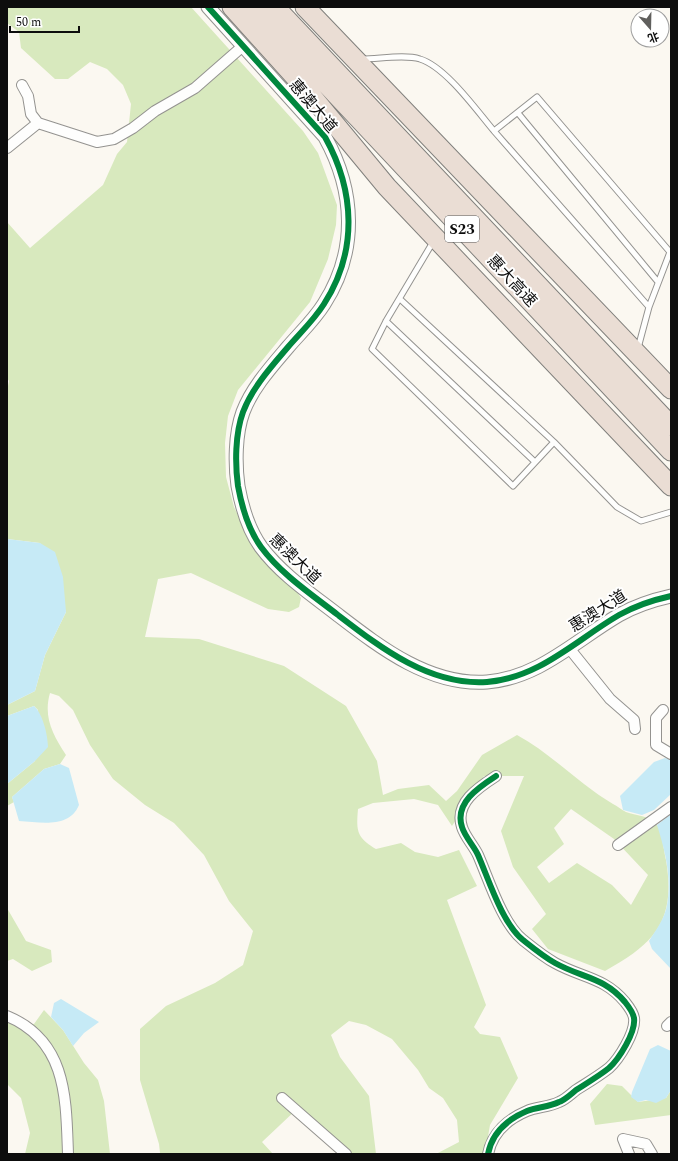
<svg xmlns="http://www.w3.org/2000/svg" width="678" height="1161" font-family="Spectral,'Noto Sans SC',serif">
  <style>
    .forest { fill: #d8e9be; fill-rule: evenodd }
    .water { fill: #c6eaf6 }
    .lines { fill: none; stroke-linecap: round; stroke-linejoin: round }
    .service-casing { stroke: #949390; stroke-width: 7 }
    .minor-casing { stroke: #949390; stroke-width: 12 }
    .tertiary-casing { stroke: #949390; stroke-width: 15 }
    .motorway-casing { stroke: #81807d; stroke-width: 21 }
    .service { stroke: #fefefd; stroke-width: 5 }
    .minor { stroke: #fefefd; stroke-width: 10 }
    .tertiary { stroke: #fefefd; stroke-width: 13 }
    .motorway { stroke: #eaddd4; stroke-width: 19 }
    .cycleway-casing { stroke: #fff; stroke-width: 8 }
    .cycleway { stroke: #00873e; stroke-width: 6 }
    .labels { text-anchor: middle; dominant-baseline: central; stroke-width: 4; stroke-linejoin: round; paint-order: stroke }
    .shield { fill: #fff; stroke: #565656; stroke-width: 1 }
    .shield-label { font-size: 15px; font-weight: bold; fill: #0d0d0d }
    .street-label { font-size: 16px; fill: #0d0d0d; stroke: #fff }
  </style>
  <rect width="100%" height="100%" fill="#fbf8f1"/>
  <path class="forest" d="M7 7H191L303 131 318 153 337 205 336 225 328 259 310 302 238 390 228 416 225 443 226 477 234 507 247 533 294 587 301 598 299 607 289 612 268 609 191 573 158 579 145 637 199 639 284 666 346 706 377 761 383 795 398 789 429 785 446 801 457 791 482 755 517 735C552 754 579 784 613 804 617 806 622 810 626 812 636 816 649 815 657 825 662 831 664 851 666 860 676 920 656 943 605 971L548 949 532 929 546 914 513 867 501 831 524 776H484L452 826 438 805 414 799 373 803 358 809C356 832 357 837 376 849L401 843 415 852 438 857 459 850 477 886 447 900 486 1005 474 1027 480 1034 500 1037 518 1078 490 1125 485 1154H436L459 1142 457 1120 443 1098 429 1088 418 1070 392 1039 366 1025 349 1021 331 1035 340 1057 369 1096 376 1154H343L297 1109 262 1142 273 1154H158L160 1153 159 1144 140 1080V1029L166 1006 215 983 243 965 253 931 229 901 204 855 174 823 145 805 113 779 90 745 73 710 59 696 50 693C43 717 53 735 66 755L60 764 44 769 12 797 14 802 7 806V784L35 761 38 710 34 706 7 716V705L35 691 45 655 66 612 40 543 7 539V391L9 381 7 378V222L30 248 103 185 117 154 127 142 131 104 123 85 107 69 90 62 68 79H55L21 48 19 32 7 23ZM571 809 614 839 648 875 631 905 612 885 577 863 549 883 537 867 564 844 554 828Z
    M7 908 26 941 51 950 52 962 32 971 13 959 7 961Z
    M44 1010 63 1030 84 1063 98 1080 104 1101 110 1154H25L30 1133 21 1098 7 1084V1023L34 1024Z
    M607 1084 622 1086 638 1102 666 1098 671 1090V1115L595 1125 590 1104Z"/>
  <path class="water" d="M7 539 40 543 55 552 63 577 66 612 45 655 35 691 7 705Z
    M34 706C43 714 48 736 48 747L35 761 7 784V716Z
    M665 758 671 760V794L654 810 642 815 623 810 620 796 654 762Z
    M60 764 69 768 79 805C69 829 40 822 19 821L12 797 44 769Z
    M671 814V969L652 949 649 941C656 930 665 918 667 905 672 878 665 850 657 825Z
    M61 999 99 1022 84 1033 73 1046 63 1030 51 1017 54 1003Z
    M658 1045 671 1051V1090L666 1098 656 1103 646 1100 638 1102 631 1097 632 1092 650 1049Z"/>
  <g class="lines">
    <g class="service-casing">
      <path id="service" d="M362 59C379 59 405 54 420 59 446 67 477 111 494 131L537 97 670 252 649 307 638 348
        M518 113 658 282
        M494 131 649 307
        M433 242 386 321 372 349 513 486 554 442 617 507 641 521 671 512
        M400 299 554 442
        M386 321 535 462"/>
    </g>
    <g class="minor-casing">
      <path id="minor" d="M22 85 28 96 31 114 38 123 97 142 114 139 133 128 155 111 195 88 243 46
        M7 148 38 123
        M569 648 610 699 634 720 635 729
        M663 710 656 718V745L671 754
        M618 845 671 807
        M7 1016C67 1041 66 1098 68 1154
        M667 1026 671 1022
        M282 1098 346 1154
        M488 1154C492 1133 508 1119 527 1111 537 1107 549 1107 559 1102 565 1100 571 1094 576 1090 587 1083 599 1076 609 1068 619 1059 636 1032 634 1018 633 1012 629 1007 625 1002 604 977 582 978 555 963 544 957 533 948 523 940 502 923 489 880 478 855 474 846 465 837 462 827 454 803 479 787 496 776
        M629 1154 623 1139 646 1144 652 1154"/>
    </g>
    <g class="tertiary-casing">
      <path id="tertiary" d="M208 7 325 137C355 191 358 251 324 304 314 320 300 333 288 347 271 367 252 388 243 412 235 434 235 464 238 486 242 508 248 529 261 547 281 574 311 594 338 615 381 648 430 686 487 682 539 678 576 640 619 615 635 606 653 600 671 596"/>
    </g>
    <g class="motorway-casing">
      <path id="motorway" d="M232 7 305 88 387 187 671 486
        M254 7 671 451
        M275 7 671 426
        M305 7 671 389"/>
    </g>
    <use href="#service" class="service"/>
    <use href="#minor" class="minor"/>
    <use href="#tertiary" class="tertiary"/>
    <use href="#motorway" class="motorway"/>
    <g class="cycleway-casing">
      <path id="cycleway" d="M208 7 325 137C355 191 358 251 324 304 314 320 300 333 288 347 271 367 252 388 243 412 235 434 235 464 238 486 242 508 248 529 261 547 281 574 311 594 338 615 381 648 430 686 487 682 539 678 576 640 619 615 635 606 653 600 671 596
        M488 1154C492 1133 508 1119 527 1111 537 1107 549 1107 559 1102 565 1100 571 1094 576 1090 587 1083 599 1076 609 1068 619 1059 636 1032 634 1018 633 1012 629 1007 625 1002 604 977 582 978 555 963 544 957 533 948 523 940 502 923 489 880 478 855 474 846 465 837 462 827 454 803 479 787 496 776"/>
    </g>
    <use href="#cycleway" class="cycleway"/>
  </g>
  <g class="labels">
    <rect class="shield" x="445" y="216" width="34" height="26" rx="3"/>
    <g class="shield-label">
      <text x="462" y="229">S23</text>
    </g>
    <g class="street-label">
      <text transform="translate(313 106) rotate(50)">惠澳大道</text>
      <text transform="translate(512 281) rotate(47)">惠大高速</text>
      <text transform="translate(295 559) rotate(44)">惠澳大道</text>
      <text transform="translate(598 611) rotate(-32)">惠澳大道</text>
    </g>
  </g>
  <rect width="678" height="1161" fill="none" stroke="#0d0d0d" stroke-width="16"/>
  <g transform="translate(650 28) rotate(160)"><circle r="19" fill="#ffffff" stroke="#9e9e9e"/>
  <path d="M0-3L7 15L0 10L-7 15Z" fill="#605f5d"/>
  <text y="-6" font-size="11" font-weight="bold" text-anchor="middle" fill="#0d0d0d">北</text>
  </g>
  <path d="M10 26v6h69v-6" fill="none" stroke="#0d0d0d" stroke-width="2"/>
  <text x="16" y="26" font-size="12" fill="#0d0d0d" stroke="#ffffff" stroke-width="3" paint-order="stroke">50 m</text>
</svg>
